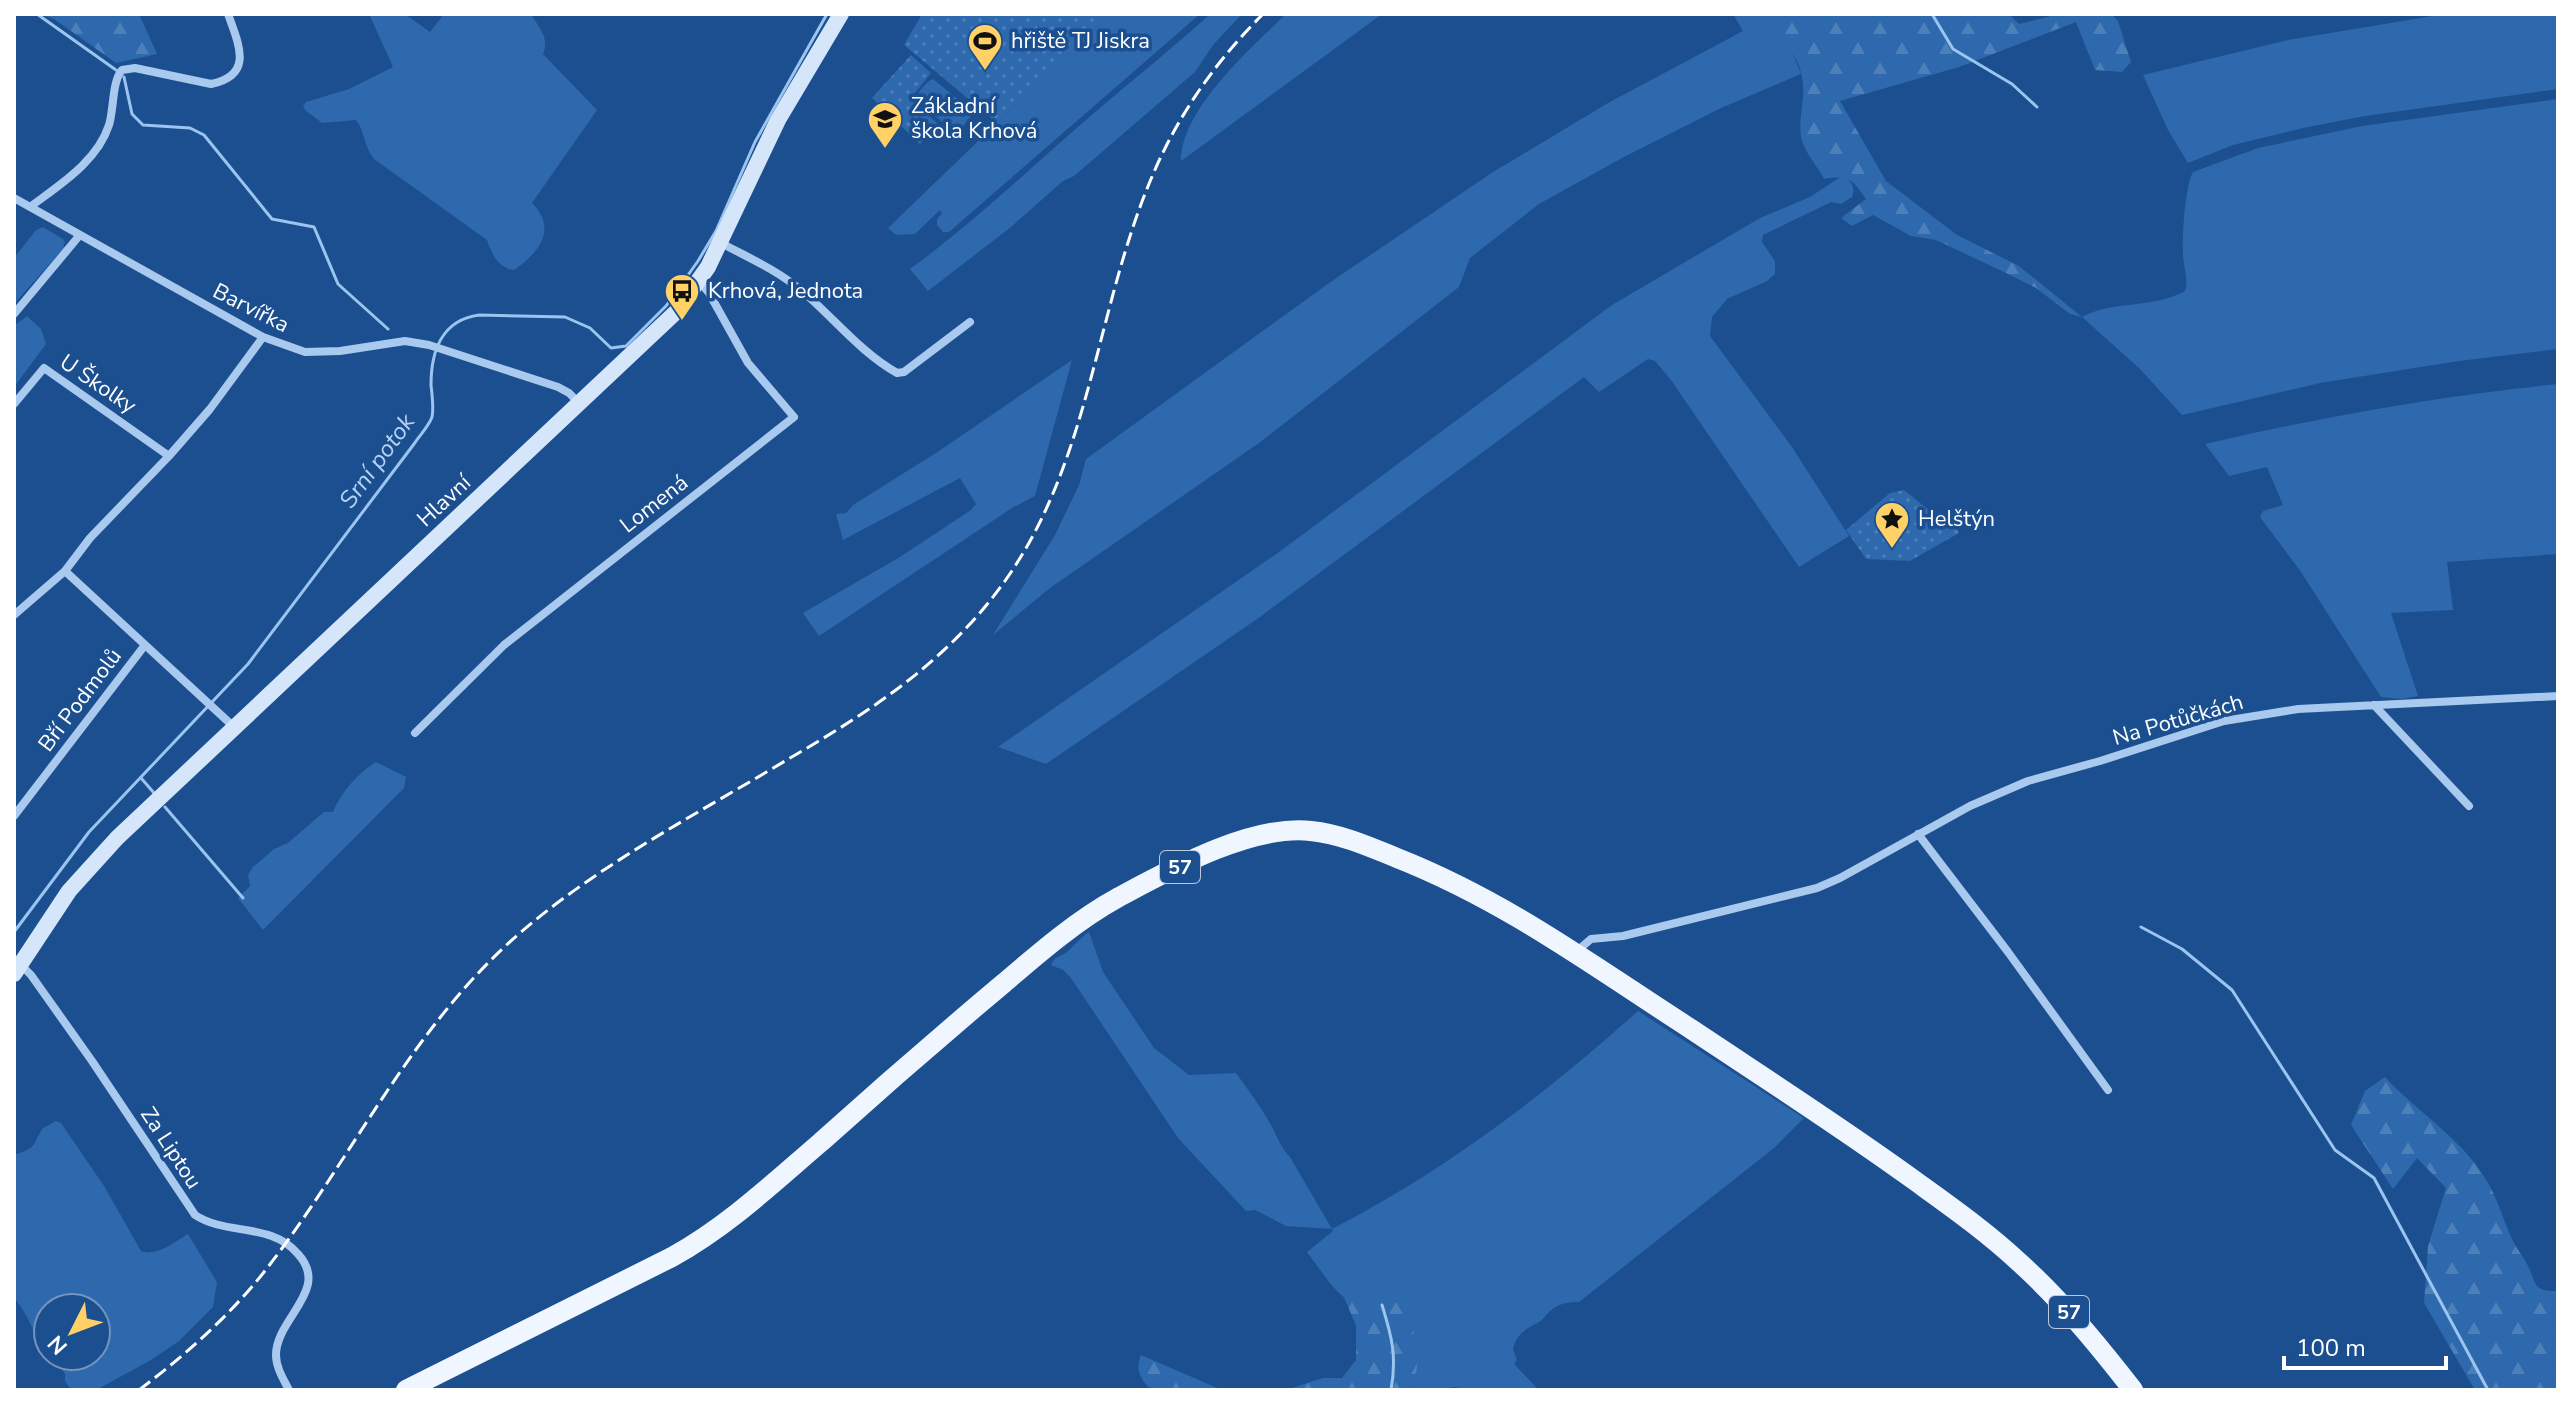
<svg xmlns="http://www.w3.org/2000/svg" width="2572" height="1404" font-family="'Nunito Sans',sans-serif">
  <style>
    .grass { fill: #2e69ad }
    .forest { fill: url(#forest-firs) }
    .park { fill: url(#park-dots) }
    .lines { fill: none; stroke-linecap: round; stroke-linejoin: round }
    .stream { stroke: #9cc4f0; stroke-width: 3 }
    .street { stroke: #a9c9ee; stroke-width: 8 }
    .secondary { stroke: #d6e6fa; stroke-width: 16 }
    .primary { stroke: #f0f6ff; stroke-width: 20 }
    .rail { stroke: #fff; stroke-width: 3; stroke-dasharray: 14 6; stroke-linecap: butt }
    .labels { text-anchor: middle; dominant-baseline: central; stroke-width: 7; stroke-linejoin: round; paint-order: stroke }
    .shield { fill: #1b4f8f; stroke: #bbcadd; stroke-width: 2 }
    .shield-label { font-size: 20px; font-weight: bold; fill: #fff }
    .poi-label { font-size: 22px; fill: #fff; stroke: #1b4f8f; text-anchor: start }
    .street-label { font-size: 22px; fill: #fff; stroke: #1b4f8f }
    .water-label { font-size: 24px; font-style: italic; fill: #b5d3f5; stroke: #1b4f8f }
  </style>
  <defs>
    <pattern id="forest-firs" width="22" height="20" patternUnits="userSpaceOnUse" patternTransform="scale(2)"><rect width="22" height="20" fill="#2e69ad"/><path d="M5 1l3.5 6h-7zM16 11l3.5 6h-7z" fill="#4d80b9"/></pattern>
    <pattern id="park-dots" width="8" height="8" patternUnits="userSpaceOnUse" patternTransform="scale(2)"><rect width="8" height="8" fill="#2e69ad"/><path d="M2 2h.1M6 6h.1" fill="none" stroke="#4d80b9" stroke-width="1.8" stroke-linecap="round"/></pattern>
  </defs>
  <rect width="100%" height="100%" fill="#1b4f8f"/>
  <path class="grass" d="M369 14H405L430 32 444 14H531C539 28 550 38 543 54L597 110 532 203C558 229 539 253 514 270 499 269 491 253 487 240L374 159C364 147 365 131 356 120L322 123 305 110 303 106 306 102 349 89 393 67Z
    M1110 14H1200L949 232H943L937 225V219L942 213 940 210 915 234 896 235 888 228Z
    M1210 14H1242L1213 45 1195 72 1074 176 1063 181 1011 227 928 291 910 269C975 222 1032 166 1093 114 1132 80 1172 49 1210 14Z
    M1286 14H1382L1181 161C1181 109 1251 48 1286 14Z
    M1733 14H1762L1789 44 1801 74 1721 108 1622 158 1539 204 1470 258 1459 287 1259 443 1050 588 993 635 1055 535 1079 485 1086 459 1329 283 1493 172 1608 103 1743 31Z
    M2445 14H2558V89L2365 116 2303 128 2233 145 2188 163 2168 130 2143 75 2288 40Z
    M933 79 972 111V115L959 131 954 132 916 100C917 93 926 81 933 79Z
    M2558 99V349L2459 361 2320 383 2182 415 2140 369 2082 317C2113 300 2153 309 2185 291 2189 279 2183 267 2183 254 2182 237 2185 185 2193 172L2258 148 2362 126Z
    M1842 176C1851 180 1856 187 1852 197L1841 204 1831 202 1763 235 1762 242 1775 261V274L1767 281 1727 299 1712 317 1710 336 1792 447 1849 536 1799 567 1671 380 1655 361 1648 359 1599 392 1584 377 1260 617 1046 764 998 747 1279 552 1612 305 1760 218 1810 197Z
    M43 227 63 239 65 242 63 249 14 304V258L36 230Z
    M27 316 41 329 46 344 14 387V326Z
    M1072 360 1035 496 1012 508 819 636 803 613 900 557 971 510 976 504 960 478 843 540 836 514 846 513 853 505 939 451Z
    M2558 384V554L2447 562 2453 610 2391 613 2418 696 2401 699 2381 697 2301 572 2260 517 2263 511 2283 505 2267 467 2229 476 2205 444C2322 417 2438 396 2558 384Z
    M376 762 406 777 404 788 263 930 238 898 250 886 248 875 253 867 274 849 288 843 324 812H333C341 792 358 773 376 762Z
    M1089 932 1103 972 1154 1048 1189 1075 1236 1073C1248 1089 1260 1106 1270 1123 1276 1134 1281 1148 1290 1157L1332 1229C1446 1170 1543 1096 1638 1011L1804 1118 1774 1148 1579 1302C1567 1302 1557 1304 1549 1312 1545 1316 1544 1319 1539 1322 1526 1329 1517 1333 1513 1349L1517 1360 1514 1364 1536 1387 1535 1390H1471L1454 1387 1450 1390H1413L1410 1386 1392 1299C1380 1301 1364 1305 1352 1302 1338 1298 1317 1265 1307 1252L1333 1231 1332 1229 1286 1226 1255 1210 1246 1211 1178 1138 1071 978 1063 970 1051 965C1056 955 1059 958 1067 952 1074 946 1080 938 1089 932Z
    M56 1121 61 1123 104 1186 141 1251C157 1257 174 1242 188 1234L217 1282 213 1307 179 1341 151 1360 96 1390H73L69 1387 65 1381V1374L53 1356H96V1308H48V1350C31 1333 29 1314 14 1298V1155C39 1147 32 1144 43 1128Z"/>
  <path class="forest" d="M39 14H139L157 54 116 63 54 19Z
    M1762 14H2009L2019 24 2059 14H2111L2118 21 2131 62 2122 72 2095 70 2076 22 1959 67 1840 101 1886 181 1957 235 2019 266 2082 317 2070 314 2036 288 2006 273 1936 240 1911 236 1873 215 1852 226 1841 218 1866 199C1852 179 1848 175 1824 179 1818 166 1807 156 1802 141 1798 126 1802 111 1803 96 1806 61 1783 39 1762 14Z
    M2385 1077C2417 1112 2460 1137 2485 1178 2498 1198 2503 1221 2513 1241 2517 1249 2522 1255 2526 1262 2537 1282 2531 1292 2558 1291V1390H2475L2424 1303 2428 1246 2446 1188 2417 1158 2393 1189 2351 1125 2365 1091Z
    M1344 1297 1353 1302H1365L1392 1299C1415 1314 1426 1365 1410 1386L1412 1390H1286L1323 1378H1342L1356 1360V1326Z
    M1141 1355 1222 1390H1151C1140 1379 1135 1369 1141 1355Z"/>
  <path class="park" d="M922 14H1110L997 123 904 45Z
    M911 55 931 73 910 99 938 124 920 144 872 98Z
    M1904 490 1940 519 1954 523 1959 533 1910 561 1866 559 1846 530 1890 493Z"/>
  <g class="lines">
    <path class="stream" d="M37 14 116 70
      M1932 14 1953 49 2012 84 2037 107
      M124 77 132 114 143 125 190 128 204 135 272 219 314 227 338 284 388 329
      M141 778 154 793
      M165 807 243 898
      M2141 927 2182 949 2232 990 2335 1150 2374 1178 2488 1390
      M14 932 89 832 248 664 414 444C419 436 429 426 432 417 434 408 432 395 431 385 431 351 442 320 479 315L565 317 590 328 611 348 626 346 666 306 698 261 716 231 755 142 827 14
      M1382 1305C1392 1337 1397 1357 1391 1390"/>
    <path class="street" d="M14 198 263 337 305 352 340 351 405 341 429 345 558 387 569 393 580 404
      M30 207C59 185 97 162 109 125 114 109 112 81 122 70L135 68 211 84C254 75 239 45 228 14
      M721 243C749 258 777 270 802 291 834 318 860 352 897 373L904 372 970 322
      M14 314 79 236
      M14 404 44 368 169 456
      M65 571 234 727
      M14 615 65 571 90 538 169 456 210 409 263 337
      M2374 705 2469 806
      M415 733 504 645 794 417 748 363 709 293 699 281
      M14 816 145 645
      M1918 834 2008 952 2108 1090
      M1577 951 1591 939 1623 936 1817 888 1840 878 1970 806 2028 781 2100 761 2224 721 2298 709 2558 696
      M21 965 31 975 92 1061 195 1215C227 1236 271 1222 298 1254 331 1290 276 1318 276 1355 276 1368 284 1380 289 1390"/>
    <path class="secondary" d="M14 974 69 891 117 838 676 312 708 267 778 120 841 14"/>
    <path class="primary" d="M406 1390 672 1257C728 1226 773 1183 821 1142 881 1088 942 1035 1004 983 1040 952 1077 920 1119 897 1171 869 1252 824 1311 831 1341 834 1370 847 1397 858 1506 901 1593 966 1691 1029 1766 1079 1841 1127 1914 1180 1950 1206 1987 1232 2020 1263 2062 1301 2098 1345 2133 1390"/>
    <path class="rail" d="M139 1390C188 1353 234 1312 271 1263 355 1153 414 1024 520 933 601 863 699 813 790 758 871 711 946 662 1002 585 1092 462 1095 307 1154 172 1180 112 1217 60 1263 14"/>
  </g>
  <defs>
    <g id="stadium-pin" transform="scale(1.8)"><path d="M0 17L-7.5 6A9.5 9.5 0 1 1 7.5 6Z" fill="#ffd166" stroke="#1b4f8f"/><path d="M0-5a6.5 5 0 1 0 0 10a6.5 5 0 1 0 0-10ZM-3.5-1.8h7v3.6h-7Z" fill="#111"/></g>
    <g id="school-pin" transform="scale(1.8)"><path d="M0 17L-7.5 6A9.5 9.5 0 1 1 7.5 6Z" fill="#ffd166" stroke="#1b4f8f"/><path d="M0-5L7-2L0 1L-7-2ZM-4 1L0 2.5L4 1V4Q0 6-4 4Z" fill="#111"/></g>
    <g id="bus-pin" transform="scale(1.8)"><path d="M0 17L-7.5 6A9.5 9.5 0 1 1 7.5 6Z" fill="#ffd166" stroke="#1b4f8f"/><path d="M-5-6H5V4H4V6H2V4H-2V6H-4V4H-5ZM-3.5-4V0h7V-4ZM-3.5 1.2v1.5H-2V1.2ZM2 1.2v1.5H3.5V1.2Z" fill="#111"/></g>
    <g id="sight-pin" transform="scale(1.8)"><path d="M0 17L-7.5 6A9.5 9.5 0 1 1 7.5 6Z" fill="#ffd166" stroke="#1b4f8f"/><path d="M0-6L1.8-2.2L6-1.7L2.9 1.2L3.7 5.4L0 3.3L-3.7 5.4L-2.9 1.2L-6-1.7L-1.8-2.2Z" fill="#111"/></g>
  </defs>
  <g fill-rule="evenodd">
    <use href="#stadium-pin" x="985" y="41"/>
    <use href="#school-pin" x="885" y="119"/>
    <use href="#bus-pin" x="682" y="291"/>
    <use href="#sight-pin" x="1892" y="519"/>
  </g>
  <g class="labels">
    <g class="shield">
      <rect x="1160" y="851" width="40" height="32" rx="6"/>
      <rect x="2049" y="1296" width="40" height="32" rx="6"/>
    </g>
    <g class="shield-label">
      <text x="1180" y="867">57</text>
      <text x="2069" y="1312">57</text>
    </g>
    <g class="poi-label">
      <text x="1011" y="41">hřiště TJ Jiskra</text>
      <text x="911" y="106">Základní<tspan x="911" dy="25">škola Krhová</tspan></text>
      <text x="708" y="291">Krhová, Jednota</text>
      <text x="1918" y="519">Helštýn</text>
    </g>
    <g class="street-label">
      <text transform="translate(251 308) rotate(27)">Barvířka</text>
      <text transform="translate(98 384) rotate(34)">U Školky</text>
      <text transform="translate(444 501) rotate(-43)">Hlavní</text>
      <text transform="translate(654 504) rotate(-38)">Lomená</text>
      <text transform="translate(80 700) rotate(-53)">Bří Podmolů</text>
      <text transform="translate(2178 720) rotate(-16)">Na Potůčkách</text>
      <text transform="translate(171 1148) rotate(57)">Za Liptou</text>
    </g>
    <g class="water-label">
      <text transform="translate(377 461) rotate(-54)">Srní potok</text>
    </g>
  </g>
  <rect width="2572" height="1404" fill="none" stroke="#ffffff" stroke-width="32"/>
  <g transform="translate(72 1332) rotate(228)"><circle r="38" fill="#1b4f8f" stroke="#7695bc" stroke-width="2"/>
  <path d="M0-6L14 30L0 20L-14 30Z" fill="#ffd166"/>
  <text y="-12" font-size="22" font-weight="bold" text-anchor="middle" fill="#ffffff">N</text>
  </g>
  <path d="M2284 1356v12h162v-12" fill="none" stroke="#ffffff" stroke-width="4"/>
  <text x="2296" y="1356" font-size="24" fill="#ffffff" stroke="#1b4f8f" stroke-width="6" paint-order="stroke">100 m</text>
</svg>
